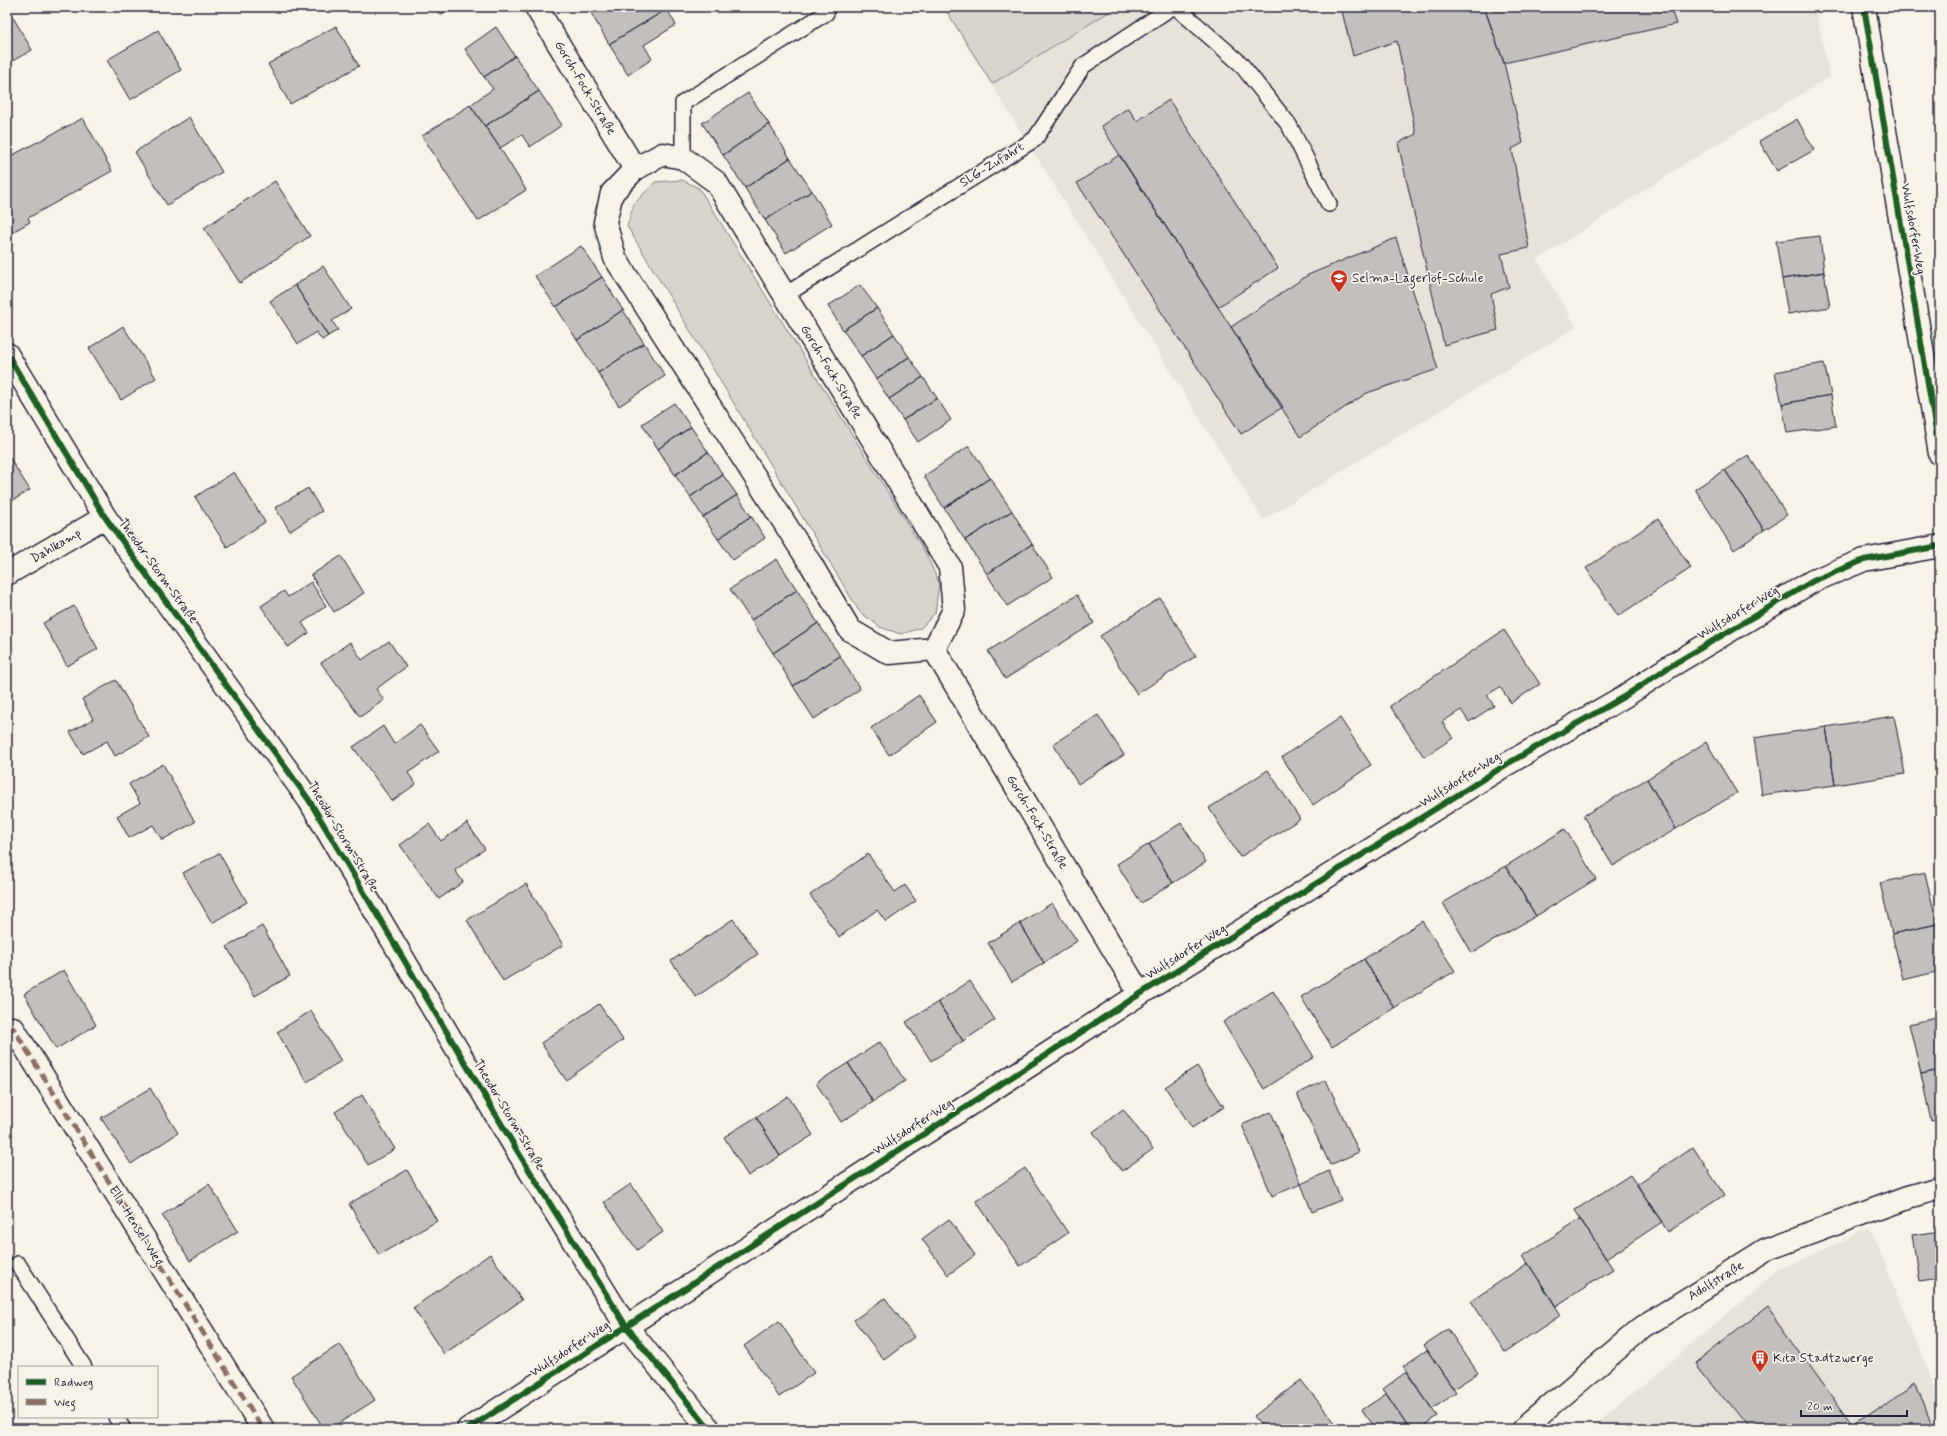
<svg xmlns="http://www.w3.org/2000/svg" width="1947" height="1436" font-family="Mynerve,sans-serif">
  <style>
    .built { fill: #e7e3db }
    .green { fill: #d8d5cf; stroke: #7d7c85 }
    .building { fill: #c2bfbd; stroke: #22223b }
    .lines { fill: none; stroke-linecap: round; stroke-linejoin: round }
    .service-casing { stroke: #22223b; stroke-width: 18 }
    .minor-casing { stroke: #22223b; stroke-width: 25 }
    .service { stroke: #f7f3e8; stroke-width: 15 }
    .minor { stroke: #f7f3e8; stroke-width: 22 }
    .quiet { stroke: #8d6e63; stroke-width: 5; stroke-dasharray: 10 5; stroke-linecap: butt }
    .cycleway-casing { stroke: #f7f3e8; stroke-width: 8 }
    .cycleway { stroke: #1b5e20; stroke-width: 6 }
    .labels { text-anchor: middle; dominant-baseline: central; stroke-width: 3.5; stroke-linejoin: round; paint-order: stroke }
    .street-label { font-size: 13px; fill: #22223b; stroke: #f7f3e8 }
    .poi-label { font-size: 13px; fill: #22223b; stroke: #f7f3e8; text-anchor: start }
  </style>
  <rect width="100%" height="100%" fill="#f7f3e8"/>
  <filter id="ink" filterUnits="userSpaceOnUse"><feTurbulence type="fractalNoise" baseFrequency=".025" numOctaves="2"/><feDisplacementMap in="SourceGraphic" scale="8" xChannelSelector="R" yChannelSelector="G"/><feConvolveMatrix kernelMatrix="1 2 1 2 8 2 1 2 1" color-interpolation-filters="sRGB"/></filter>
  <g filter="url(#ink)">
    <path class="built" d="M943 7H1815L1830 77 1694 158 1537 260 1576 327 1263 520Z
      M1871 1229 1940 1403V1429H1591L1780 1269Z"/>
    <path class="green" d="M944 7H1117L992 84Z
      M682 180 699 188 925 552 939 583 935 613 921 628 901 634 880 627 859 611 627 226 634 204 655 182Z"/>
    <path class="building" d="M7 7 32 50 7 64Z
      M435 7H453L440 15Z
      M602 7H630L634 13 644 7H666L667 9 609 44 591 13Z
      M1341 7H1484L1504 63 1523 143 1512 149 1529 248 1501 254 1509 287 1491 294 1498 330 1444 345 1398 143 1416 134 1397 41 1353 56Z
      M1484 7H1670L1676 24 1504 63Z
      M667 9 676 25 644 45 652 59 628 75 609 44Z
      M336 26 359 66 290 104 268 64Z
      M496 27 515 56 484 77 465 49Z
      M158 30 181 70 130 100 107 60Z
      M515 56 539 91 485 126 470 105 493 89 484 77Z
      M539 91 562 125 530 147 522 135 500 148 485 126Z
      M748 93 769 124 723 155 702 123Z
      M1169 100 1278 268 1218 307 1101 126 1128 108 1137 121Z
      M470 105 500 148 526 190 478 221 422 136Z
      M189 117 222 172 167 205 135 152Z
      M83 118 112 171 28 218 30 222 7 235V158Z
      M1797 119 1814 150 1777 171 1759 141Z
      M769 124 790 158 745 188 723 155Z
      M1119 155 1283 407 1241 434 1077 183Z
      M790 158 812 191 765 220 745 188Z
      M275 181 310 236 240 283 204 228Z
      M812 191 832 224 786 253 765 220Z
      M1820 236 1824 272 1782 279 1776 241Z
      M1396 238 1438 369 1367 393 1300 437 1231 327 1308 275Z
      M581 246 602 277 556 307 535 276Z
      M323 266 351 309 332 321 338 330 328 336 295 285Z
      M1824 272 1830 307 1788 314 1782 279Z
      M602 277 623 310 577 340 556 307Z
      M295 285 328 336 322 340 316 332 298 344 270 301Z
      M860 285 877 308 843 330 828 306Z
      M877 308 894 334 861 356 843 330Z
      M623 310 644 343 598 373 577 340Z
      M123 326 156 378 121 400 89 348Z
      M894 334 909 357 876 379 861 356Z
      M644 343 665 376 619 406 598 373Z
      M909 357 923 377 889 399 876 379Z
      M1824 363 1831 395 1782 404 1775 372Z
      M923 377 937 398 903 420 889 399Z
      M1831 395 1836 426 1787 433 1782 404Z
      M937 398 951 420 918 442 903 420Z
      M674 403 691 427 658 449 642 424Z
      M691 427 708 452 675 475 658 449Z
      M969 446 990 478 944 508 924 476Z
      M708 452 723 475 690 497 675 475Z
      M7 454 30 490 7 504Z
      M1748 455 1787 515 1764 530 1725 470Z
      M1725 470 1764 530 1734 550 1695 489Z
      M234 472 265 522 227 547 195 497Z
      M723 475 737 495 703 517 690 497Z
      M990 478 1012 511 965 540 944 508Z
      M308 488 322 511 290 531 275 508Z
      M737 495 751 516 718 539 703 517Z
      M1012 511 1032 544 987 574 965 540Z
      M751 516 765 538 733 560 718 539Z
      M1658 519 1691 568 1618 616 1586 568Z
      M1032 544 1053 577 1007 606 987 574Z
      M341 556 364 593 334 612 311 575Z
      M777 559 797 590 751 620 730 589Z
      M311 582 326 606 302 623 309 633 288 647 261 606 284 591 288 597Z
      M797 590 818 623 773 653 751 620Z
      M1077 595 1094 623 1005 679 988 651Z
      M1160 598 1196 656 1137 694 1100 636Z
      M74 606 98 649 67 666 43 623Z
      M818 623 840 656 793 686 773 653Z
      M1504 630 1540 684 1511 703 1500 687 1487 695 1494 706 1469 722 1461 710 1442 722 1453 738 1424 757 1390 706Z
      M389 641 406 667 376 689 384 700 360 717 321 663 350 642 362 660Z
      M840 656 860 689 814 719 793 686Z
      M116 680 149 737 115 756 107 741 83 754 70 732 93 719 82 699Z
      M919 695 937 722 889 755 871 728Z
      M1098 715 1124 755 1078 784 1053 744Z
      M1894 716 1905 774 1835 785 1826 727Z
      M1340 718 1371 765 1313 805 1282 757Z
      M420 725 439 751 408 773 416 784 392 801 353 747 383 726 394 744Z
      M1826 727 1835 785 1762 795 1754 738Z
      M1706 742 1737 793 1676 829 1647 779Z
      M163 764 195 822 162 840 153 825 129 838 117 816 140 803 129 784Z
      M1268 770 1300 819 1240 857 1209 808Z
      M1647 779 1676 829 1613 866 1583 816Z
      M467 823 485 849 455 870 463 882 439 899 400 845 429 824 441 841Z
      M1181 823 1206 862 1173 883 1149 844Z
      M1565 829 1596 879 1536 916 1506 866Z
      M1149 844 1173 883 1141 903 1117 864Z
      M219 853 247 902 212 923 183 873Z
      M868 854 895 892 905 885 916 901 886 922 877 910 839 937 810 895Z
      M1506 866 1536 916 1472 953 1443 903Z
      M1925 873 1937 924 1892 934 1880 883Z
      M526 884 563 945 503 981 467 920Z
      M1052 903 1077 941 1044 963 1020 923Z
      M733 919 758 954 696 997 671 961Z
      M1422 921 1455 971 1394 1008 1364 959Z
      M1020 923 1044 963 1012 982 988 943Z
      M1937 924 1940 939V971L1903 980 1892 934Z
      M262 926 290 976 255 996 227 947Z
      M1364 959 1394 1008 1332 1047 1301 997Z
      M64 970 96 1025 56 1049 24 994Z
      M970 981 995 1020 963 1041 938 1002Z
      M1273 991 1314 1057 1264 1089 1223 1022Z
      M938 1002 963 1041 931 1061 906 1022Z
      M599 1004 623 1040 566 1080 541 1043Z
      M311 1011 341 1061 307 1082 277 1032Z
      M1940 1017V1070L1921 1074 1909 1024Z
      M880 1042 905 1081 873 1102 848 1063Z
      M848 1063 873 1102 841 1122 816 1083Z
      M1197 1066 1224 1107 1192 1128 1165 1087Z
      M1940 1070V1119L1931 1121 1921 1074Z
      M1326 1080 1359 1152 1330 1165 1297 1094Z
      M150 1088 178 1133 131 1164 101 1118Z
      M362 1095 395 1149 368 1165 335 1112Z
      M788 1096 813 1135 780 1156 756 1117Z
      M1123 1109 1153 1149 1122 1171 1093 1132Z
      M1271 1112 1301 1184 1272 1196 1242 1125Z
      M756 1117 780 1156 748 1176 724 1137Z
      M1693 1147 1724 1195 1668 1232 1637 1184Z
      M1025 1168 1068 1233 1020 1266 976 1201Z
      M407 1170 437 1221 379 1255 349 1204Z
      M1329 1171 1341 1200 1312 1212 1301 1184Z
      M1630 1175 1662 1222 1606 1259 1575 1210Z
      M209 1184 238 1231 190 1261 162 1215Z
      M631 1184 663 1232 637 1250 604 1202Z
      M949 1219 975 1255 948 1275 922 1239Z
      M1580 1219 1613 1269 1556 1306 1523 1256Z
      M1940 1231V1278L1919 1281 1912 1235Z
      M490 1254 522 1300 444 1354 413 1308Z
      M1528 1263 1561 1315 1505 1352 1471 1301Z
      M885 1298 914 1337 884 1360 854 1320Z
      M1767 1307 1853 1426 1916 1383 1933 1429H1748L1696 1363Z
      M779 1321 814 1373 779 1397 744 1346Z
      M1448 1329 1478 1373 1453 1389 1424 1345Z
      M340 1344 375 1400 330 1429H324L291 1376Z
      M1427 1350 1456 1393 1432 1409 1403 1366Z
      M1406 1372 1437 1416 1419 1429H1410L1383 1389Z
      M1301 1380 1340 1429H1264L1254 1416Z
      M1386 1394 1410 1429H1376L1362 1410Z"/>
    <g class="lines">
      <g class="service-casing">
        <path id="service" d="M1176 7 1240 63 1289 125 1329 204
          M683 158V103L826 13
          M785 295 1035 139 1083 66 1172 7
          M18 1264 84 1367
          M116 1417 123 1429"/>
      </g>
      <g class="minor-casing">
        <path id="minor" d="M536 7 635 169
          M1864 7 1940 454
          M663 154 683 158 716 182 950 567 954 610 934 649 889 653 850 630 812 566 615 258 605 222 612 193 635 169Z
          M7 354 105 517 309 800 518 1152 626 1326 709 1429
          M7 574 105 517
          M934 649 1140 994
          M7 1031 13 1028 263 1429
          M468 1429 1140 994 1507 764 1625 696 1669 667 1813 581 1864 560 1940 546
          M1523 1429 1643 1327 1765 1250 1908 1197 1940 1188"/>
      </g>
      <use href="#service" class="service"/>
      <use href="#minor" class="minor"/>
      <path class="quiet" d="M7 1031 13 1028 263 1429"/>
      <g class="cycleway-casing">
        <path id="cycleway" d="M1864 7 1940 454
          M7 354 105 517 309 800 518 1152 626 1326 709 1429
          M468 1429 1140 994 1507 764 1625 696 1669 667 1813 581 1864 560 1940 546"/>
      </g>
      <use href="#cycleway" class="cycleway"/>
    </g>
  </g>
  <defs>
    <g id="school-pin" transform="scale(0.9)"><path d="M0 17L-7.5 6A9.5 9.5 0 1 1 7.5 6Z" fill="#c8321e" stroke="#f7f3e8"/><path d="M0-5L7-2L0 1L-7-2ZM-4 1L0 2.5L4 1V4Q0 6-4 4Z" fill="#fff"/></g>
    <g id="building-pin" transform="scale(0.9)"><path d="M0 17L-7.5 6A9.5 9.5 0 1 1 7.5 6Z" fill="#c8321e" stroke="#f7f3e8"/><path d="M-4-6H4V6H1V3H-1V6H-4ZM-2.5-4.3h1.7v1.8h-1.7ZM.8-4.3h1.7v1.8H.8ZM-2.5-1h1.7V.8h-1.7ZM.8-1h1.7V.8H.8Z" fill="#fff"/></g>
  </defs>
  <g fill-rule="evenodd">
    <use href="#school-pin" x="1339" y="278"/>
    <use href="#building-pin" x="1760" y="1358"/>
  </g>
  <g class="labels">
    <g class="street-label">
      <text transform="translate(585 88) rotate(59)">Gorch-Fock-Straße</text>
      <text transform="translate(992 165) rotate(-32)">SLG-Zufahrt</text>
      <text transform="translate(1913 229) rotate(80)">Wulfsdorfer Weg</text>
      <text transform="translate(831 372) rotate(59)">Gorch-Fock-Straße</text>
      <text transform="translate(56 546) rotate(-30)">Dahlkamp</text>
      <text transform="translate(158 571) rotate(54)">Theodor-Storm-Straße</text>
      <text transform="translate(1738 613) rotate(-31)">Wulfsdorfer Weg</text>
      <text transform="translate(1460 780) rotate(-32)">Wulfsdorfer Weg</text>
      <text transform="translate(1037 822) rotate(59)">Gorch-Fock-Straße</text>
      <text transform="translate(343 837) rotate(59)">Theodor-Storm-Straße</text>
      <text transform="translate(1186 952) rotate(-32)">Wulfsdorfer Weg</text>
      <text transform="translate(509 1115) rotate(59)">Theodor-Storm-Straße</text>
      <text transform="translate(913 1127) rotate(-33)">Wulfsdorfer Weg</text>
      <text transform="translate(136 1226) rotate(58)">Ella-Hensel-Weg</text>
      <text transform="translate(1716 1281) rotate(-32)">Adolfstraße</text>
      <text transform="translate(570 1349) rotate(-33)">Wulfsdorfer Weg</text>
    </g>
    <g class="poi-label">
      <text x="1352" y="278">Selma-Lagerlöf-Schule</text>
      <text x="1773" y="1358">Kita Stadtzwerge</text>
    </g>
  </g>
  <rect width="1947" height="1436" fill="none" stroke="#f7f3e8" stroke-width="24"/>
  <rect x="12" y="12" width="1923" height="1412" fill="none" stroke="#22223b" stroke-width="1.5" filter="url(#ink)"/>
  <rect x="18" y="1366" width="140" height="52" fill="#f7f3e8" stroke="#a29fa3"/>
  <rect x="26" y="1379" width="20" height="6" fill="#1b5e20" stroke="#a29fa3"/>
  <text x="54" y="1386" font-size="12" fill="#22223b">Radweg</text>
  <rect x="26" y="1399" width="20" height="6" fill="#8d6e63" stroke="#a29fa3"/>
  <text x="54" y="1406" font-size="12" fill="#22223b">Weg</text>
  <path d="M1801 1410v6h106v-6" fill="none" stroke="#22223b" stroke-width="2"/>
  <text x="1807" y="1410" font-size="12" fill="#22223b" stroke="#f7f3e8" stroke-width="3" paint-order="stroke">20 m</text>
</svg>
